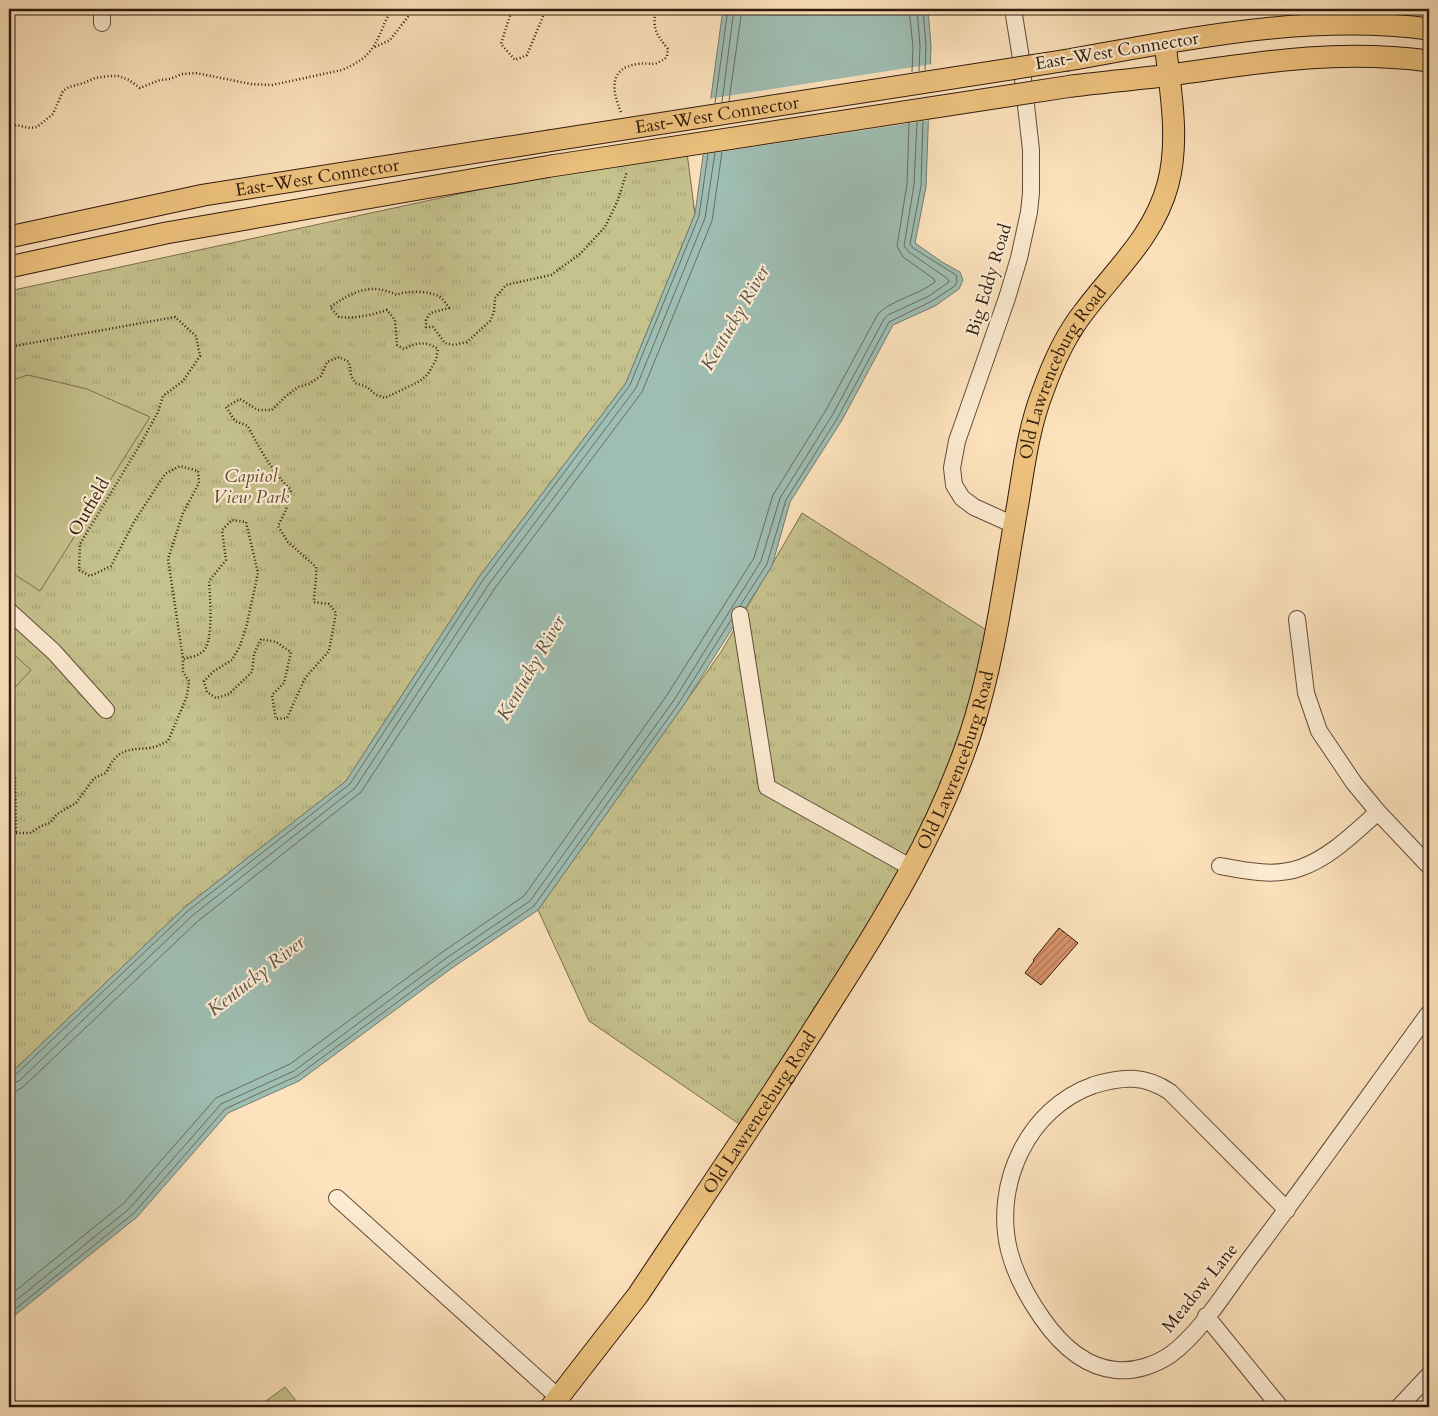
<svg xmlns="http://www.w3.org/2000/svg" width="1438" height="1416" font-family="Cardo,serif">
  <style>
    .park { fill: url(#park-tufts); stroke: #7a6e4d }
    .garden { fill: #c5c28d; stroke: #7a6e4d }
    .water { fill: #9fbeb3; stroke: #737c71 }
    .pier { fill: #fde3bd }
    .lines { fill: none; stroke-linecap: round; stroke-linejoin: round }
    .shore { stroke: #686c60; stroke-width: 1 }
    .building { fill: url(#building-hatch); stroke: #301a0d }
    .minor-casing { stroke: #634c39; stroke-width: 18 }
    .major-casing { stroke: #301a0d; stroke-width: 23 }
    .path { stroke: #301a0d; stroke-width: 2.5; stroke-dasharray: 1 2.5; stroke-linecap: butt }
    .minor { stroke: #feedd4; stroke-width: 16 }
    .major { stroke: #eec27e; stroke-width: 21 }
    .major-bridge-casing { stroke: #301a0d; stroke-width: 23; stroke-linecap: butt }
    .major-bridge { stroke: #eec27e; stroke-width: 21 }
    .labels { text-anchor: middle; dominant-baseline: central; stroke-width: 4.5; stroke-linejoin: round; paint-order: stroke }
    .street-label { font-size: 18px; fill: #301a0d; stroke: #feedd4 }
    .park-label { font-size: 18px; font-style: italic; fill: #5d4c33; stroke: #feedd4 }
    .water-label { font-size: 19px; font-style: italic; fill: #575347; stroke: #feedd4 }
  </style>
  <defs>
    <pattern id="park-tufts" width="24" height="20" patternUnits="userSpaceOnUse" patternTransform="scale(1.25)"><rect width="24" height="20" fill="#c5c28d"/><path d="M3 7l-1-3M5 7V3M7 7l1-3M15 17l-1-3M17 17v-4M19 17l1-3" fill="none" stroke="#aaa678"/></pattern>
    <pattern id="building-hatch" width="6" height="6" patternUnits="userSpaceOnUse" patternTransform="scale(1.25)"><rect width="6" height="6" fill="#d7926a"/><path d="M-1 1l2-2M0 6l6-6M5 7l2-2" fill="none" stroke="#af7656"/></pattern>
  </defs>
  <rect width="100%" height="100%" fill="#fde3bd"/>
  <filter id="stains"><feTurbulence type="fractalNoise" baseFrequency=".004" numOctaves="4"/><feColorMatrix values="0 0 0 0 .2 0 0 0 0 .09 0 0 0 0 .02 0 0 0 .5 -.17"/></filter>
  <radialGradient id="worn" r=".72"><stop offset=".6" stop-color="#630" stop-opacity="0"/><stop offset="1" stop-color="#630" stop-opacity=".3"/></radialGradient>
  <path class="park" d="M686 145 695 214 626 383 479 577 346 781 185 907 9 1075V291Z
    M802 513 1002 640 927 831 748 1130 589 1021 538 910 721 652Z"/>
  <path class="garden" d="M28 375 87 389 150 417 40 591 9 571V381Z
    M9 650 31 670 9 694Z
    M285 1387 301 1407H258Z"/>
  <path class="water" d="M723 9H928L931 46 926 187 915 243 942 262 960 272 963 280 959 289 935 306 893 325 842 420 790 502 772 566 683 706 538 910 452 968 299 1081 228 1113 137 1217 9 1320V1075L185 907 346 781 479 577 626 383 695 214Z"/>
  <path class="pier" d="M933 64 931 120 700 155 708 99Z"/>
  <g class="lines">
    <path class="shore" d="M909 9 913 47 912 72
      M917 9 920 46 919 71
      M923 9 926 46 925 70
      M729 101 742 9
      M722 102 734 9
      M715 103 728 9
      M740 606 767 564 786 500 838 417 889 322 932 301 955 286 957 281 956 275 913 248 910 244 921 186 923 121
      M9 1078 14 1076 189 910 350 784 483 580 630 385 699 216 708 154
      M9 1084 19 1081 193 915 355 788 489 584 636 388 705 218 715 153
      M9 1092 16 1091 23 1087 198 921 361 792 495 588 642 392 712 221 722 152
      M9 1296 124 1203 216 1098 290 1064 441 953 524 896 667 695 754 558 773 495 826 410 878 314C891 300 919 295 935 282L934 279 903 257 897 246 907 184 909 123
      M9 1306 129 1209 221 1104 294 1071 445 959 530 901 674 700 761 561 780 498 833 414 884 319 888 315 929 296 949 282 948 279 909 252 904 246 914 185 917 122
      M9 1314 134 1213 225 1109 297 1076 449 964 534 906 679 703 731 620"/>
  </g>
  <path class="building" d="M1059 928 1078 943 1041 985 1025 973 1034 961 1033 960Z"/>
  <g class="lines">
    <g class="minor-casing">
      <path id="minor" d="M102 9V23
        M1013 9 1020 52 1031 150V193L1029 212 1019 258 1007 298 957 441 952 468 954 485 962 498 974 507 1014 525
        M9 611 54 652 106 710
        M740 615 767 787 912 868
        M1297 619 1306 693 1319 731 1354 783 1378 812 1429 866
        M1220 866C1246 871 1275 877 1300 868 1330 858 1355 832 1378 812
        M337 1198 559 1398
        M1287 1210 1170 1092C1145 1075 1123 1076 1094 1085 1028 1108 993 1184 1009 1250 1015 1274 1028 1298 1042 1318 1060 1344 1084 1367 1116 1370 1135 1372 1155 1365 1170 1355 1201 1333 1228 1287 1251 1257 1312 1176 1370 1094 1429 1013
        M1206 1316 1280 1407
        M1399 1407 1429 1375"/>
    </g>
    <g class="major-casing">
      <g id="major">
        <path d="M1068 60C1187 39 1308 13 1429 29"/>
        <path d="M1072 86C1105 82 1138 79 1171 75 1261 62 1338 49 1429 61"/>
        <path id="s1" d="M9 237 204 195 548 141"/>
        <path d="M9 267 166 233 551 166"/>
        <path id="s2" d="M551 1407 638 1295 662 1259C717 1177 773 1094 826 1010 882 923 937 834 970 735 995 660 1004 581 1018 503 1024 466 1029 426 1043 391 1053 363 1065 336 1083 313 1114 271 1154 237 1168 184 1180 139 1170 88 1165 43"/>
      </g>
    </g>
    <path class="path" d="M512 9 501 44 515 60 527 55 546 9
      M375 47 390 40 414 9
      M621 112C612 91 608 68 638 64 653 62 652 68 667 57L668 49C656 34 652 28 656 9
      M9 129 16 125 30 128 37 127 53 114 63 91 69 87 84 83 95 78 109 76H118L129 80 140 88 160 80 170 79 182 74 196 73 251 84 272 85 342 70C367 59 373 51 383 27 385 21 389 15 391 9
      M9 347 175 317 196 336 200 356 183 381 163 396 158 412 144 438 80 544 79 570 90 576 111 566 134 522 165 474 180 466 198 471 199 483 183 513 168 559 183 659
      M9 758 15 778 16 832
      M9 833H30L41 826 50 823 57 814 76 803 94 778 106 773C117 749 126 750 149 748 156 747 162 744 168 741L187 696 189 681 183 672V659C191 657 202 656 206 647 213 634 210 596 209 581L226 560 222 530 232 520 246 522 258 573 247 624 240 646 232 660 214 671 204 681 207 692 216 698 229 694 252 672 254 654 261 639 276 642 291 652 284 683 272 695 276 719 287 718 305 678 329 651 336 613 329 604 314 602C314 590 317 579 316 567L288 542 278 526 286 510 291 490C272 471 260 450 248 426L235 421 226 407 240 399 258 410H272L285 397 298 387 309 384 321 376 327 362 339 357 349 362 351 375 355 383 367 387 376 395 385 398 420 381 428 374 436 360 438 349C426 341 417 342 404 349L397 345 395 320 387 310C372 315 354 319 339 317L330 307C353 292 370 282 397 295 406 290 429 291 438 296 443 298 446 304 449 308L430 313 426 320V327H433L445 343 454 345 467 342 490 321 494 312 495 298 506 285 551 275 580 254 605 227 618 200 627 171"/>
    <use href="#minor" class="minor"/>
    <use href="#major" class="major"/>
    <g class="major-bridge-casing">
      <g id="major-bridge">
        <path id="s3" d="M548 141 1068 60"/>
        <path d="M551 166 1072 86"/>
      </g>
    </g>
    <use href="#major-bridge" class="major-bridge"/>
  </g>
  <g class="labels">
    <g class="street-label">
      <text transform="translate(1117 51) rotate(-9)">East-West Connector</text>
      <text stroke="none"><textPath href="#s3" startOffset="171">East-West Connector</textPath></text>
      <text stroke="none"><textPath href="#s1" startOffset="314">East-West Connector</textPath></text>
      <text transform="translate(989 280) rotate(-73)">Big Eddy Road</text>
      <text stroke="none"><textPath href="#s2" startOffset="1171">Old Lawrenceburg Road</textPath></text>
      <text transform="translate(89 507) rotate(-60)">Outfield</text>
      <text stroke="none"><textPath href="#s2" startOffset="766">Old Lawrenceburg Road</textPath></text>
      <text stroke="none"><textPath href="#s2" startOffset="361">Old Lawrenceburg Road</textPath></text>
      <text transform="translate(1200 1288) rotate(-51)">Meadow Lane</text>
    </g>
    <g class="park-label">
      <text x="251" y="476">Capitol<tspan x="251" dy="21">View Park</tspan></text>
    </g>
    <g class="water-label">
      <text transform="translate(735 318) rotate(-60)">Kentucky River</text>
      <text transform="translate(531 668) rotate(-60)">Kentucky River</text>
      <text transform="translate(256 976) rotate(-38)">Kentucky River</text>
    </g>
  </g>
  <rect width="1438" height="1416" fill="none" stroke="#fde3bd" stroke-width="30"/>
  <rect x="10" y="10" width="1418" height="1396" fill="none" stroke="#301a0d" stroke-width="2.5"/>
  <rect x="15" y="15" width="1408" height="1386" fill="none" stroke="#301a0d"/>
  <rect width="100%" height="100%" filter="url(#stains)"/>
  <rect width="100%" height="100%" fill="url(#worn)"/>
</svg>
